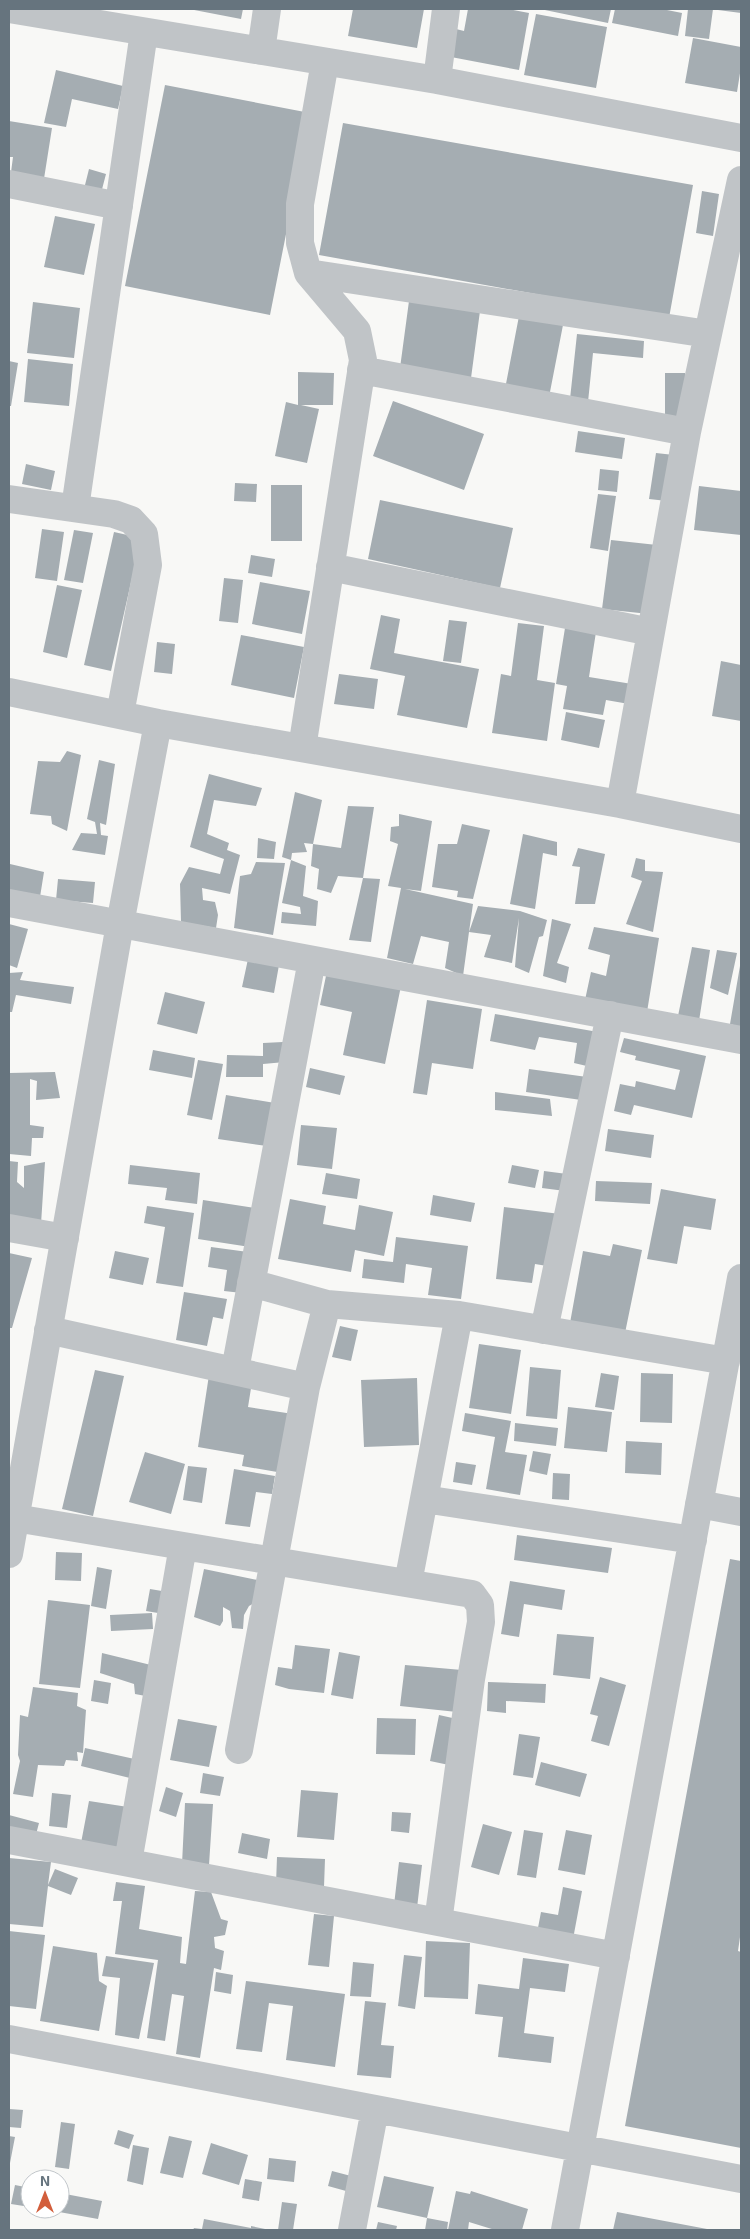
<svg xmlns="http://www.w3.org/2000/svg" width="750" height="2239" font-family="'Exo 2',sans-serif">
  <style>
    .building { fill: #a5adb2 }
    .lines { fill: none; stroke-linecap: round; stroke-linejoin: round }
    .minor { stroke: #c0c4c7; stroke-width: 28 }
  </style>
  <rect width="100%" height="100%" fill="#f8f8f6"/>
  <path class="building" d="M189 9H243L241 19Z
    M353 9H424L417 48 348 36Z
    M468 9H508L529 13 519 70 451 57 456 29 464 31Z
    M540 9H611L608 23Z
    M615 9H662L682 13 678 36 612 23Z
    M688 9H713L709 39 685 36Z
    M718 9H741V13L718 10Z
    M536 14 607 27 596 88 524 75Z
    M693 38 741 47V67L737 92 685 83Z
    M56 70 123 86 118 109 72 99 66 127 44 123Z
    M165 85 310 113 270 315 125 286Z
    M9 121 52 128 43 185 10 180 13 157H9Z
    M343 123 693 185 669 318 319 255Z
    M89 169 106 174 100 197 83 193Z
    M702 191 719 194 713 236 696 233Z
    M55 216 95 224 84 275 44 267Z
    M409 301 480 311 471 378 400 368Z
    M33 302 80 308 74 358 27 353Z
    M519 316 563 325 549 397 505 389Z
    M577 334 644 341 643 358 593 353 588 402 570 399Z
    M28 359 73 364 69 406 24 402Z
    M9 361 18 363 11 406H9Z
    M298 372 334 373 333 405H301L319 409 307 463 275 456 286 402 298 405Z
    M665 373H685V420H665Z
    M393 401 484 434 464 490 373 456Z
    M578 431 625 438 622 459 575 452Z
    M656 453 674 455 667 501 649 499Z
    M26 464 55 471 51 490 22 484Z
    M600 469 619 471 617 492 598 490Z
    M235 483 257 484 256 502 234 501Z
    M271 485H302V541H271Z
    M699 486 741 491V535L694 530Z
    M598 494 616 496 608 551 590 548Z
    M380 500 513 528 500 588 368 559Z
    M42 529 64 532 57 581 35 578Z
    M74 530 93 533 83 583 64 580Z
    M114 532 141 538 111 671 84 665Z
    M611 540 657 545 649 614 602 609Z
    M251 555 275 559 272 577 248 573Z
    M224 578 243 580 238 623 219 621Z
    M260 582 310 591 302 634 252 624Z
    M57 585 82 590 67 658 43 652Z
    M381 615 400 619 394 653 479 669 467 728 397 715 405 676 370 669Z
    M449 620 467 622 461 663 443 661Z
    M518 623 544 626 537 680 555 683 547 741 492 733 501 674 511 676Z
    M565 628 596 632 589 677 632 684 629 704 606 700 603 715 563 709 567 686 556 684Z
    M241 635 304 647 294 698 231 685Z
    M157 642 175 644 172 674 154 672Z
    M721 661 741 665V721L712 716Z
    M339 674 378 679 374 709 334 704Z
    M566 712 605 720 599 748 561 740Z
    M67 751 81 755 67 831 52 824 51 816 30 814 38 761 60 762Z
    M99 760 115 764 106 825 100 823 101 835 108 836 105 855 72 850 81 833 97 834 95 822 87 819Z
    M209 774 262 788 256 806 214 800 207 834 229 843 227 850 240 855 230 894 202 888 203 900 215 902 218 915 216 928 181 922 180 884 189 867 220 874 224 859 190 847Z
    M295 792 322 800 313 844 304 843 307 852 292 853 291 860 282 857Z
    M348 806 374 807 363 878 338 876 331 893 317 889 319 869 311 866 313 844 341 848Z
    M399 814 432 821 421 891 405 889 473 904 469 932 478 906 520 911 547 920 543 936 539 937 529 973 515 967 519 918 512 963 484 957 491 935 469 932 463 976 445 968 449 942 421 936 413 964 387 958 401 888 388 886 398 844 390 841 391 827 399 826Z
    M462 824 490 830 473 899 457 897 458 891 432 887 438 844H457Z
    M523 834 557 842V856L543 853 535 909 510 904Z
    M258 838 276 842 274 859 257 858Z
    M578 848 605 854 595 904H575L580 867 572 866Z
    M636 858 645 860V871L663 872 653 932 626 924 642 881 631 877Z
    M291 860 306 866 303 896 318 901 316 926 281 923 282 912 301 914 300 907 282 903Z
    M256 862 285 863 273 935 234 928 240 876 251 874Z
    M10 864 44 872 40 897 10 892Z
    M363 878 380 879 371 942 349 940Z
    M58 879 95 882 93 903 56 900Z
    M552 919 571 924 557 963 569 967 566 983 543 976Z
    M9 924 28 929 17 968 9 965Z
    M594 927 659 938 647 1012 585 1000 591 972 606 976 610 955 588 949Z
    M692 947 710 950 699 1021 678 1016Z
    M717 950 737 953 728 995 710 988Z
    M248 959 279 965 274 993 242 987Z
    M740 966 741 967V1027L730 1024Z
    M327 971 401 986 385 1064 343 1055 352 1012 320 1005Z
    M23 972 20 980 74 987 71 1004 16 995 12 1012H9V973Z
    M165 992 205 1002 197 1034 157 1024Z
    M427 1000 482 1009 473 1069 432 1063 427 1095 413 1093Z
    M495 1014 598 1032 591 1067 574 1063 577 1043 539 1037 535 1050 490 1041Z
    M624 1038 706 1056 692 1118 634 1105 631 1115 614 1111 620 1084 635 1087 636 1081 675 1090 680 1070 635 1060 636 1056 620 1052Z
    M283 1042 285 1062 263 1064V1077H226L227 1055 263 1056V1043Z
    M153 1050 195 1058 192 1078 149 1070Z
    M198 1060 223 1064 212 1120 187 1115Z
    M310 1068 345 1076 340 1095 306 1087Z
    M529 1069 587 1077 581 1100 526 1092Z
    M55 1072 60 1098 36 1100 37 1081 30 1079V1125L44 1127 43 1138H32L31 1156 9 1154V1073Z
    M495 1092 550 1099 552 1116 495 1110Z
    M226 1095 281 1104 274 1147 218 1139Z
    M301 1125 337 1128 332 1169 297 1165Z
    M608 1129 654 1135 651 1158 605 1151Z
    M9 1161 18 1162 17 1182 24 1188V1166L45 1162 41 1224 9 1220Z
    M130 1165 200 1173 197 1204 165 1200 167 1188 128 1184Z
    M512 1165 539 1170 535 1188 508 1183Z
    M544 1171 567 1174 565 1191 542 1188Z
    M326 1173 360 1179 357 1199 322 1194Z
    M596 1181 652 1183 650 1204 595 1201Z
    M661 1189 716 1199 711 1230 684 1226 677 1264 647 1259Z
    M433 1195 475 1203 471 1222 430 1215Z
    M290 1199 326 1206 323 1224 355 1230 359 1205 393 1212 384 1256 355 1250 351 1272 278 1259Z
    M203 1200 255 1208 250 1247 198 1239Z
    M147 1206 194 1213 183 1287 156 1283 165 1227 144 1223Z
    M504 1207 560 1214 553 1267 535 1264 532 1283 496 1279Z
    M396 1237 468 1246 461 1299 428 1295 432 1268 406 1264 404 1283 362 1278 364 1259 393 1262Z
    M613 1244 642 1250 625 1333 570 1323 583 1251 610 1256Z
    M211 1247 248 1252 242 1293 224 1291 227 1270 208 1267Z
    M115 1251 149 1258 143 1285 109 1278Z
    M9 1253 32 1258 12 1328H9Z
    M184 1292 227 1299 223 1319 213 1317 207 1346 176 1340Z
    M340 1326 358 1330 351 1361 332 1357Z
    M479 1344 521 1350 511 1414 469 1408Z
    M530 1367 561 1370 557 1419 526 1416Z
    M95 1370 124 1376 93 1516 62 1509Z
    M601 1373 619 1376 614 1410 595 1407Z
    M641 1373 673 1374 672 1423 640 1422Z
    M209 1375 252 1382 248 1407 293 1414 283 1473 242 1466 244 1455 198 1447Z
    M417 1378 419 1445 364 1447 361 1380Z
    M568 1407 612 1412 607 1452 564 1448Z
    M465 1413 511 1421 505 1452 527 1455 520 1495 486 1489 495 1437 462 1431Z
    M515 1423 558 1428 556 1446 514 1441Z
    M626 1441 662 1443 661 1475 625 1473Z
    M533 1451 551 1454 547 1475 529 1471Z
    M145 1452 185 1464 171 1514 129 1502Z
    M456 1462 476 1465 472 1485 453 1482Z
    M188 1466 207 1468 202 1503 183 1500Z
    M234 1469 275 1476 272 1494 256 1492 250 1527 225 1524Z
    M553 1473 570 1474 569 1500 552 1499Z
    M517 1535 612 1548 608 1573 514 1560Z
    M56 1552 82 1553 81 1581 55 1580Z
    M730 1559 741 1561V1930L738 1951 741 1952V2148L625 2126Z
    M97 1567 112 1570 106 1609 91 1606Z
    M204 1569 267 1582 261 1599 249 1606 244 1615 243 1629 232 1628 230 1611 223 1607V1621L220 1626 194 1617Z
    M510 1581 565 1590 562 1610 524 1604 519 1637 501 1634Z
    M150 1589 168 1592 164 1614 146 1611Z
    M48 1600 90 1605 80 1688 39 1684Z
    M152 1613 153 1629 111 1631 110 1615Z
    M557 1634 594 1637 590 1679 553 1675Z
    M295 1645 330 1649 324 1693 289 1689 275 1685 278 1667 292 1669Z
    M339 1652 360 1656 353 1699 331 1695Z
    M102 1653 155 1666 151 1697 135 1694 134 1684 100 1673Z
    M405 1665 462 1670 457 1712 400 1706Z
    M600 1677 626 1685 609 1746 591 1741 598 1716 590 1714Z
    M94 1680 111 1683 108 1704 91 1701Z
    M488 1682 546 1684 545 1703 506 1701V1713L487 1711Z
    M33 1687 78 1693 77 1706 86 1710 83 1753 77 1752 78 1761 66 1760 64 1766 38 1765 33 1797 13 1794 20 1761 18 1755 20 1715 28 1717Z
    M439 1715 457 1719 449 1765 430 1761Z
    M377 1718 416 1719 415 1755 376 1754Z
    M178 1719 217 1726 209 1767 170 1760Z
    M519 1734 540 1737 533 1778 513 1775Z
    M85 1748 139 1760 134 1779 81 1766Z
    M541 1762 587 1774 580 1797 535 1785Z
    M203 1773 224 1777 220 1796 200 1793Z
    M166 1787 183 1793 176 1817 159 1811Z
    M301 1790 338 1793 334 1840 297 1837Z
    M52 1793 71 1795 67 1828 49 1826Z
    M89 1801 128 1807 120 1850 81 1843Z
    M185 1803 213 1804 209 1865 182 1864Z
    M392 1812 411 1813 409 1833 391 1831Z
    M9 1815 39 1823 34 1842 9 1835Z
    M483 1824 512 1832 499 1875 471 1867Z
    M524 1830 543 1833 536 1878 517 1875Z
    M566 1830 592 1835 585 1875 558 1870Z
    M242 1833 270 1839 267 1859 238 1853Z
    M277 1857 325 1859 324 1887 276 1884Z
    M9 1858 51 1862 48 1885 55 1869 78 1878 71 1895 48 1886 43 1927 9 1924Z
    M399 1862 422 1865 417 1908 394 1905Z
    M116 1882 145 1886 139 1929 182 1937 180 1963 186 1964 195 1891 211 1892 221 1919 228 1921 225 1935 214 1937 215 1948 224 1951 221 1970 214 1968 200 2058 176 2054 184 1996 172 1994 165 2041 147 2038 158 1960 115 1954 122 1901H113Z
    M563 1887 582 1891 573 1939 537 1933 541 1912 558 1915Z
    M314 1914 334 1916 329 1967 308 1965Z
    M9 1931 45 1935 36 2009 9 2006Z
    M426 1941 470 1943 468 1999 424 1997Z
    M53 1946 97 1953 99 1981 107 1986 99 2031 40 2021Z
    M404 1955 422 1957 415 2009 398 2006Z
    M106 1956 154 1963 139 2039 115 2035 120 1978 102 1976Z
    M523 1958 569 1964 565 1992 530 1988 524 2033 554 2037 551 2063 498 2057 503 2017 475 2014 478 1984 519 1989Z
    M353 1962 374 1964 371 1997 350 1996Z
    M216 1972 233 1975 231 1994 214 1991Z
    M246 1981 345 1994 335 2067 286 2060 293 2006 269 2003 262 2052 236 2049Z
    M365 2001 386 2003 381 2045 394 2046 391 2078 357 2075Z
    M9 2109 23 2110 21 2128 9 2127Z
    M61 2122 75 2124 69 2169 55 2167Z
    M118 2130 134 2135 129 2149 114 2144Z
    M9 2136 15 2137 10 2163H9Z
    M169 2136 192 2141 183 2178 160 2173Z
    M211 2143 248 2155 239 2185 202 2174Z
    M133 2145 149 2148 143 2185 127 2181Z
    M269 2158 296 2161 294 2182 267 2179Z
    M332 2171 351 2176 346 2191 328 2186Z
    M384 2176 434 2187 427 2218 377 2207Z
    M245 2179 262 2182 259 2201 242 2198Z
    M15 2185 30 2188V2207L11 2204Z
    M456 2191 470 2194 471 2191 528 2209 522 2230H495L469 2222 468 2230H448Z
    M60 2193 102 2201 98 2219 48 2210 60 2209Z
    M282 2202 297 2204 293 2230H278Z
    M617 2212 707 2229V2230H613Z
    M427 2218 448 2222 447 2230H425Z
    M204 2219 251 2228V2226L270 2230H193L194 2228 202 2229Z
    M378 2222 397 2226 396 2230H376Z"/>
  <g class="lines">
    <path class="minor" d="M9 9 437 80 741 138
      M261 51 267 9
      M437 80 446 9
      M9 184 119 206
      M308 273 708 334
      M361 370 687 432
      M9 499 114 514 131 520 144 534 148 565 120 714
      M75 508 144 32
      M330 567 651 632
      M9 692 158 723 620 804 741 829
      M302 748 363 360 357 331 308 273 300 243V204L325 62
      M620 804 687 432 741 180
      M9 903 741 1040
      M9 1228 65 1238
      M251 1283 327 1304
      M48 1330 306 1387
      M544 1330 610 1015
      M235 1370 312 960
      M424 1499 693 1540
      M699 1504 741 1512
      M15 1518 472 1594 480 1605 481 1622 471 1679 438 1922
      M9 1554 120 924 158 723
      M408 1583 459 1315
      M239 1750 306 1387 327 1304 459 1315 726 1361
      M9 1840 616 1956
      M128 1862 183 1546
      M9 2039 741 2179
      M352 2230 375 2109
      M565 2230 741 1278"/>
  </g>
  <rect width="750" height="2239" fill="none" stroke="#66747e" stroke-width="20"/>
  <g transform="translate(45 2194)"><circle r="24" fill="#ffffff" stroke="#c2c7cb"/>
  <path d="M0-4L9 19L0 12L-9 19Z" fill="#d25e3c"/>
  <text y="-8" font-size="14" font-weight="bold" text-anchor="middle" fill="#66747e">N</text>
  </g>
</svg>
